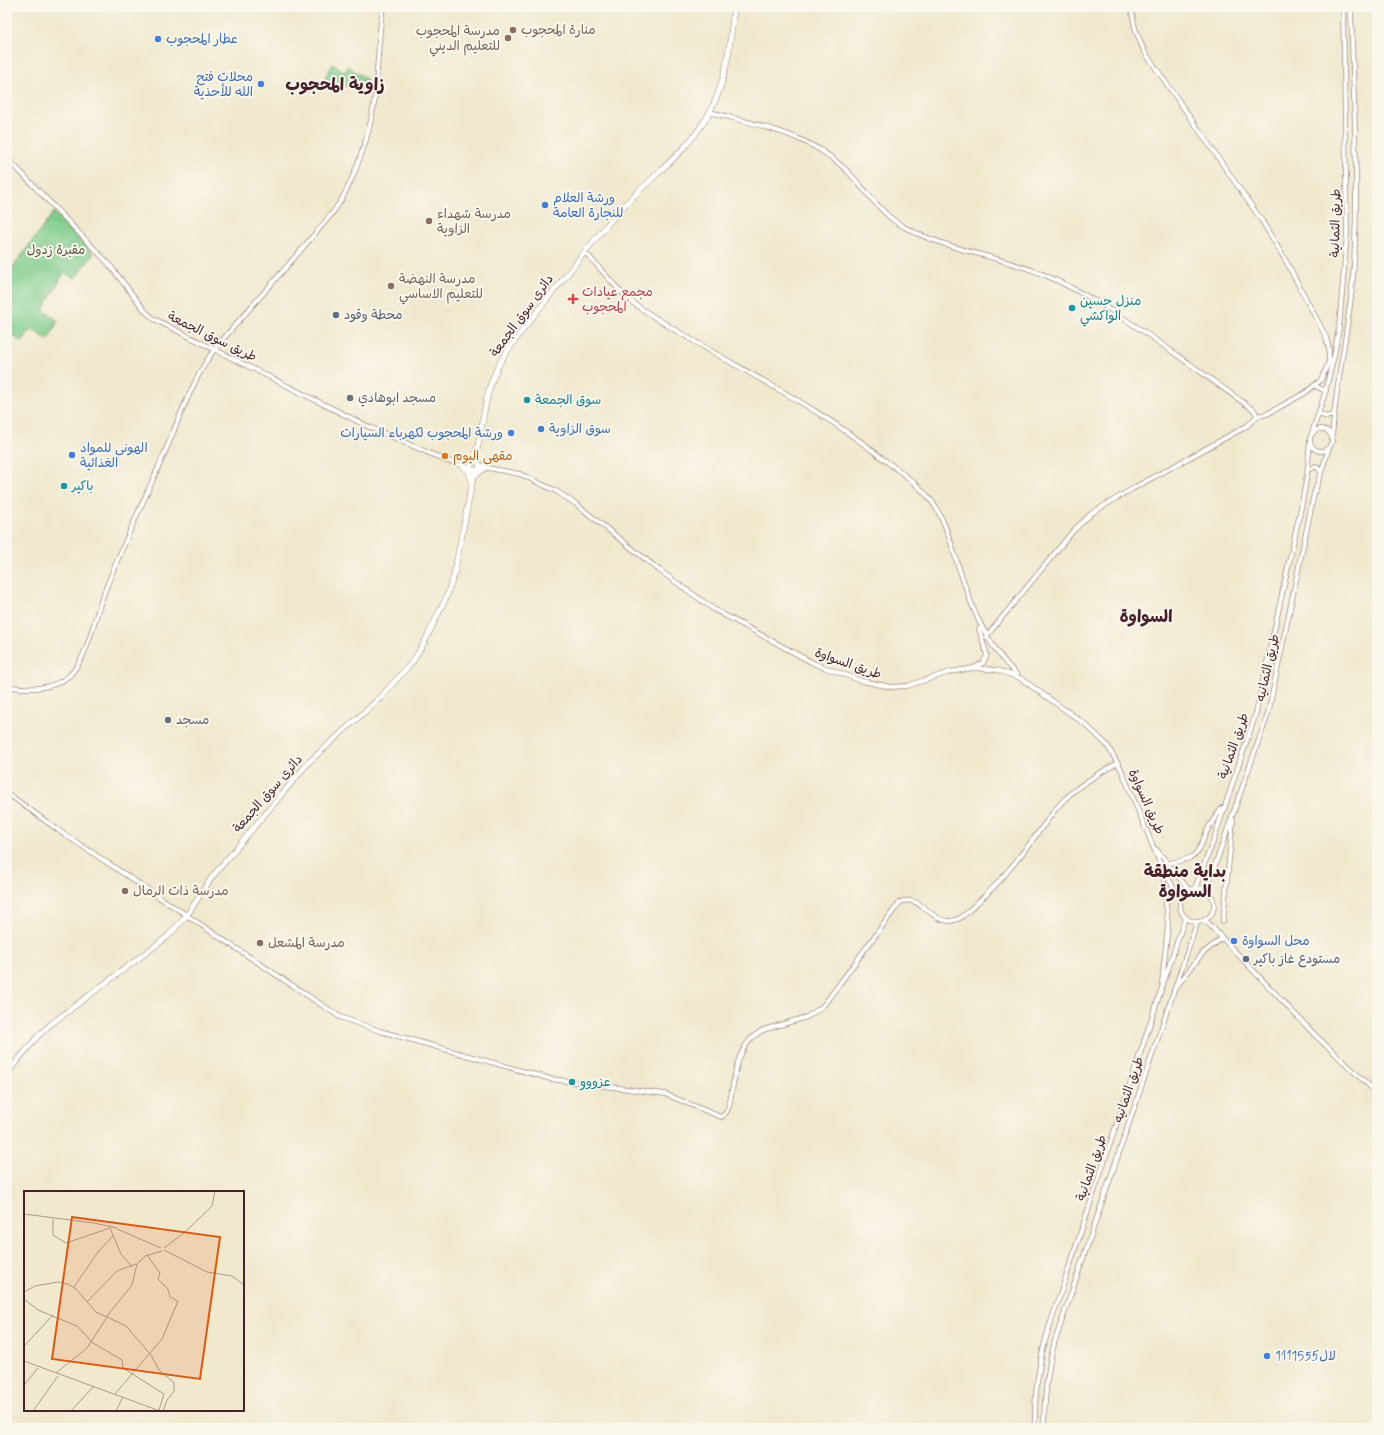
<svg xmlns="http://www.w3.org/2000/svg" width="1384" height="1435" font-family="Mynerve,'Playpen Sans Arabic',sans-serif">
  <style>
    .green { fill: #7ecc8b; stroke: #64765b }
    .lines { fill: none; stroke-linecap: round; stroke-linejoin: round }
    .minor-casing { stroke: #9d847c; stroke-width: 5.5 }
    .major-casing { stroke: #9d847c; stroke-width: 6 }
    .minor { stroke: #fff; stroke-width: 4 }
    .major { stroke: #fff; stroke-width: 5 }
    .education-dot { fill: #8d6e63; stroke: #fbf7ec; stroke-width: 1.5 }
    .shop-dot { fill: #3f7fe0; stroke: #fbf7ec; stroke-width: 1.5 }
    .health-dot { fill: #e0444e; stroke: #fbf7ec; stroke-width: 1.5 }
    .culture-dot { fill: #0f9aa8; stroke: #fbf7ec; stroke-width: 1.5 }
    .service-dot { fill: #5c6f8a; stroke: #fbf7ec; stroke-width: 1.5 }
    .worship-dot { fill: #6b7280; stroke: #fbf7ec; stroke-width: 1.5 }
    .food-dot { fill: #e8710a; stroke: #fbf7ec; stroke-width: 1.5 }
    .labels { text-anchor: middle; dominant-baseline: central; stroke-width: 4; stroke-linejoin: round; paint-order: stroke }
    .education-label { font-size: 13px; fill: #785e54; stroke: #fbf7ec; text-anchor: start }
    .shop-label { font-size: 13px; fill: #366cbe; stroke: #fbf7ec; text-anchor: start }
    .street-label { font-size: 13px; fill: #4a1f2b; stroke: #fbf7ec }
    .park-label { font-size: 13px; fill: #5a5348; stroke: #fbf7ec }
    .health-label { font-size: 13px; fill: #be3a42; stroke: #fbf7ec; text-anchor: start }
    .culture-label { font-size: 13px; fill: #0d838f; stroke: #fbf7ec; text-anchor: start }
    .service-label { font-size: 13px; fill: #4e5e75; stroke: #fbf7ec; text-anchor: start }
    .worship-label { font-size: 13px; fill: #5b616d; stroke: #fbf7ec; text-anchor: start }
    .food-label { font-size: 13px; fill: #c56008; stroke: #fbf7ec; text-anchor: start }
    .district-label { font-size: 17px; font-weight: bold; fill: #4a1f2b; stroke: #fbf7ec }
    .inset-road { fill: none; stroke: #ae988d; stroke-width: 1 }
    .view { fill: #e0560e; fill-opacity: 0.15; stroke: #e0560e; stroke-width: 2 }
    .inset-edge { fill: none; stroke: #4a1f2b; stroke-width: 2 }
  </style>
  <rect width="100%" height="100%" fill="#fbf7ec"/>
  <filter id="ink" filterUnits="userSpaceOnUse"><feTurbulence type="fractalNoise" baseFrequency=".025" numOctaves="2"/><feDisplacementMap in="SourceGraphic" scale="8" xChannelSelector="R" yChannelSelector="G"/><feConvolveMatrix kernelMatrix="1 2 1 2 8 2 1 2 1" color-interpolation-filters="sRGB"/></filter>
  <filter id="wash" filterUnits="userSpaceOnUse"><feTurbulence type="fractalNoise" baseFrequency=".012" numOctaves="4" result="noise"/><feDisplacementMap in="SourceGraphic" scale="16" xChannelSelector="R" yChannelSelector="G"/><feGaussianBlur stdDeviation="0.9" result="paint"/><feColorMatrix in="noise" values="0 0 0 0 0 0 0 0 0 0 0 0 0 0 0 0 0 1.4 0 .05"/><feComposite in="paint" operator="in"/></filter>
  <g filter="url(#wash)">
    <rect width="100%" height="100%" fill="#f0e9ce"/>
    <path class="green" d="M333 64 345 72 348 66 370 82 368 91 349 86 335 85 326 82 325 77Z
      M54 212 94 254 75 278 64 273 43 310 58 321 48 340 31 329 22 342 10 334 7 338V275Z"/>
  </g>
  <g filter="url(#ink)">
    <g class="lines">
      <g class="minor-casing">
        <path id="minor" d="M710 112C757 125 806 133 843 167 865 187 879 214 906 228 950 251 1001 256 1047 276 1119 308 1189 365 1254 410L1257 416
          M7 158 108 263 146 312 154 319 365 425 445 460 471 468
          M585 252 619 290 633 303C714 359 805 396 882 458 898 470 917 483 930 499 943 516 949 536 955 556 971 604 981 639 1017 675
          M1315 386 1326 391
          M1319 413 1326 417 1333 415
          M1310 440a11 11 0 1 1 22 0a11 11 0 1 1-22 0Z
          M1311 436 1324 396 1334 356 1339 328 1347 234 1343 7
          M1332 439C1335 384 1349 331 1353 277 1360 187 1353 97 1351 7
          M479 464 488 468 520 474 556 491 576 504 659 570 715 610 815 664 862 681 891 687 907 686 950 672 974 668 997 670 1020 678 1085 724 1107 745 1121 769 1162 868 1181 900
          M1308 470 1316 466 1321 472
          M986 637 1073 531 1092 513 1132 489 1247 426 1257 416 1267 414 1305 393 1321 380 1329 362V349L1326 337 1286 261 1262 221 1144 51 1135 28 1131 7
          M975 667 983 663 987 655 979 629
          M7 686C27 690 54 690 70 675 89 655 93 621 103 596 122 545 147 495 168 445 179 418 197 371 215 349 243 315 273 283 301 250 318 229 337 212 348 187 361 159 371 128 375 97 378 67 378 37 383 7
          M7 793 58 830 340 1017 380 1031 551 1079 665 1094 721 1117C739 1109 724 1050 763 1030L807 1017 823 1006 900 902C923 892 934 932 960 918 967 914 972 907 978 902 1002 881 1021 855 1040 830 1048 820 1055 808 1065 799 1080 784 1099 773 1118 763
          M1156 849 1189 890
          M1169 863C1200 858 1196 855 1208 829 1212 821 1217 815 1222 808
          M1195 888 1213 842 1256 713 1302 503 1307 475 1310 441
          M1180 905a17 17 0 1 1 34 0a17 17 0 1 1-34 0Z
          M1206 891 1268 714 1314 494 1330 445
          M1205 920 1315 1035 1377 1093
          M1223 921 1233 820
          M1162 983 1168 925 1163 871
          M1176 987 1202 954 1222 938
          M1035 1428C1034 1395 1038 1366 1047 1334L1185 918
          M1044 1428C1044 1399 1047 1371 1054 1344L1197 923"/>
      </g>
      <g class="major-casing">
        <path id="major" d="M470.5 466a4.5 4.5 0 1 1 9 0a4.5 4.5 0 1 1-9 0Z
          M471 462C479 450 480 434 483 419 486 398 492 374 504 356 522 329 544 303 565 277 584 253 603 228 625 205 652 176 686 153 707 117 727 83 730 45 734 7
          M462 465 469 472 472 482
          M477 474 485 468
          M7 1073 38 1036 51 1024 167 937 187 915 212 877 309 762 380 698 413 661 424 643 446 598 454 575 472 483 476 470"/>
      </g>
      <use href="#minor" class="minor"/>
      <use href="#major" class="major"/>
    </g>
  </g>
  <g class="education-dot">
    <circle cx="513" cy="30" r="4"/>
    <circle cx="508" cy="38" r="4"/>
    <circle cx="429" cy="221" r="4"/>
    <circle cx="391" cy="286" r="4"/>
    <circle cx="125" cy="891" r="4"/>
    <circle cx="260" cy="943" r="4"/>
  </g>
  <g class="shop-dot">
    <circle cx="158" cy="39" r="4"/>
    <circle cx="261" cy="84" r="4"/>
    <circle cx="545" cy="205" r="4"/>
    <circle cx="541" cy="429" r="4"/>
    <circle cx="511" cy="433" r="4"/>
    <circle cx="72" cy="455" r="4"/>
    <circle cx="1234" cy="941" r="4"/>
    <circle cx="1267" cy="1356" r="4"/>
  </g>
  <path class="health-dot" d="M571 293h4v4h4v4h-4v4h-4v-4h-4v-4h4z"/>
  <g class="culture-dot">
    <circle cx="1072" cy="308" r="4"/>
    <circle cx="527" cy="400" r="4"/>
    <circle cx="64" cy="486" r="4"/>
    <circle cx="572" cy="1082" r="4"/>
  </g>
  <g class="service-dot">
    <circle cx="336" cy="315" r="4"/>
    <circle cx="1246" cy="959" r="4"/>
  </g>
  <g class="worship-dot">
    <circle cx="350" cy="398" r="4"/>
    <circle cx="168" cy="720" r="4"/>
  </g>
  <circle class="food-dot" cx="445" cy="456" r="4"/>
  <g class="labels">
    <g class="education-label">
      <text x="521" y="30">منارة المحجوب</text>
      <text x="500" y="31" text-anchor="end">مدرسة المحجوب<tspan x="500" dy="15">للتعليم الديني</tspan></text>
      <text x="437" y="214">مدرسة شهداء<tspan x="437" dy="15">الزاوية</tspan></text>
      <text x="399" y="279">مدرسة النهضة<tspan x="399" dy="15">للتعليم الاساسي</tspan></text>
      <text x="133" y="891">مدرسة ذات الرمال</text>
      <text x="268" y="943">مدرسة المشعل</text>
    </g>
    <g class="shop-label">
      <text x="166" y="39">عطار المحجوب</text>
      <text x="253" y="77" text-anchor="end">محلات فتح<tspan x="253" dy="15">الله للأحذية</tspan></text>
      <text x="553" y="198">ورشة العلام<tspan x="553" dy="15">للنجارة العامة</tspan></text>
      <text x="549" y="429">سوق الزاوية</text>
      <text x="503" y="433" text-anchor="end">ورشة المحجوب لكهرباء السيارات</text>
      <text x="80" y="448">الهونى للمواد<tspan x="80" dy="15">الغذائية</tspan></text>
      <text x="1242" y="941">محل السواوة</text>
      <text x="1275" y="1356">1111555لال</text>
    </g>
    <g class="street-label">
      <text transform="translate(1336 223) rotate(-89)">طريق الثمانية</text>
      <text transform="translate(522 316) rotate(-54)">دائرى سوق الجمعة</text>
      <text transform="translate(212 337) rotate(26)">طريق سوق الجمعة</text>
      <text transform="translate(848 664) rotate(19)">طريق السواوة</text>
      <text transform="translate(1268 668) rotate(-77)">طريق الثمانيه</text>
      <text transform="translate(1234 746) rotate(-71)">طريق الثمانية</text>
      <text transform="translate(268 794) rotate(-49)">دائرى سوق الجمعة</text>
      <text transform="translate(1146 802) rotate(66)">طريق السواوة</text>
      <text transform="translate(1129 1090) rotate(-71)">طريق الثمانيه</text>
      <text transform="translate(1092 1168) rotate(-71)">طريق الثمانية</text>
    </g>
    <g class="park-label">
      <text x="56" y="250">مقبرة زدول</text>
    </g>
    <g class="health-label">
      <text x="582" y="292">مجمع عيادات<tspan x="582" dy="15">المحجوب</tspan></text>
    </g>
    <g class="culture-label">
      <text x="1080" y="301">منزل حسين<tspan x="1080" dy="15">الواكشي</tspan></text>
      <text x="535" y="400">سوق الجمعة</text>
      <text x="72" y="486">باكير</text>
      <text x="580" y="1082">عزووو</text>
    </g>
    <g class="service-label">
      <text x="344" y="315">محطة وقود</text>
      <text x="1254" y="959">مستودع غاز باكير</text>
    </g>
    <g class="worship-label">
      <text x="358" y="398">مسجد ابوهادي</text>
      <text x="176" y="720">مسجد</text>
    </g>
    <g class="food-label">
      <text x="453" y="456">مقهى اليوم</text>
    </g>
    <g class="district-label">
      <text x="335" y="85">زاوية المحجوب</text>
      <text x="1146" y="617">السواوة</text>
      <text x="1185" y="872">بداية منطقة<tspan x="1185" dy="20">السواوة</tspan></text>
    </g>
  </g>
  <g transform="translate(24 1191)">
    <rect width="220" height="220" fill="#f0e9ce"/>
    <path class="inset-road" d="M0 23 70 32 93 37M29 28V44L42 52 86 37 97 63 108 76M93 38 137 57M140 57 160 42 188 15 191 0M140 59 183 81 208 85 220 94M50 96 74 61 89 45M0 101 11 95 34 91 44 93 52 98 72 121 83 126M0 108 14 119 53 135 69 152 98 169 99 177 140 203 135 219M63 111 93 80 112 73M83 125 108 94 113 73 121 65 138 60M83 126 102 135 127 164 135 179 150 192V200L143 209 139 220M0 155 29 124M0 170 136 220M32 182 63 157 83 126M0 194 14 177M91 203 138 148 154 110 146 106 144 98 134 88 136 82 123 64M9 220 34 185M47 220 69 196M92 220 99 206"/>
    <path class="view" d="M48 26 196 46 176 188 28 168Z"/>
    <rect width="220" height="220" class="inset-edge"/>
  </g>
  <rect width="1384" height="1435" fill="none" stroke="#fbf7ec" stroke-width="24"/>
</svg>
